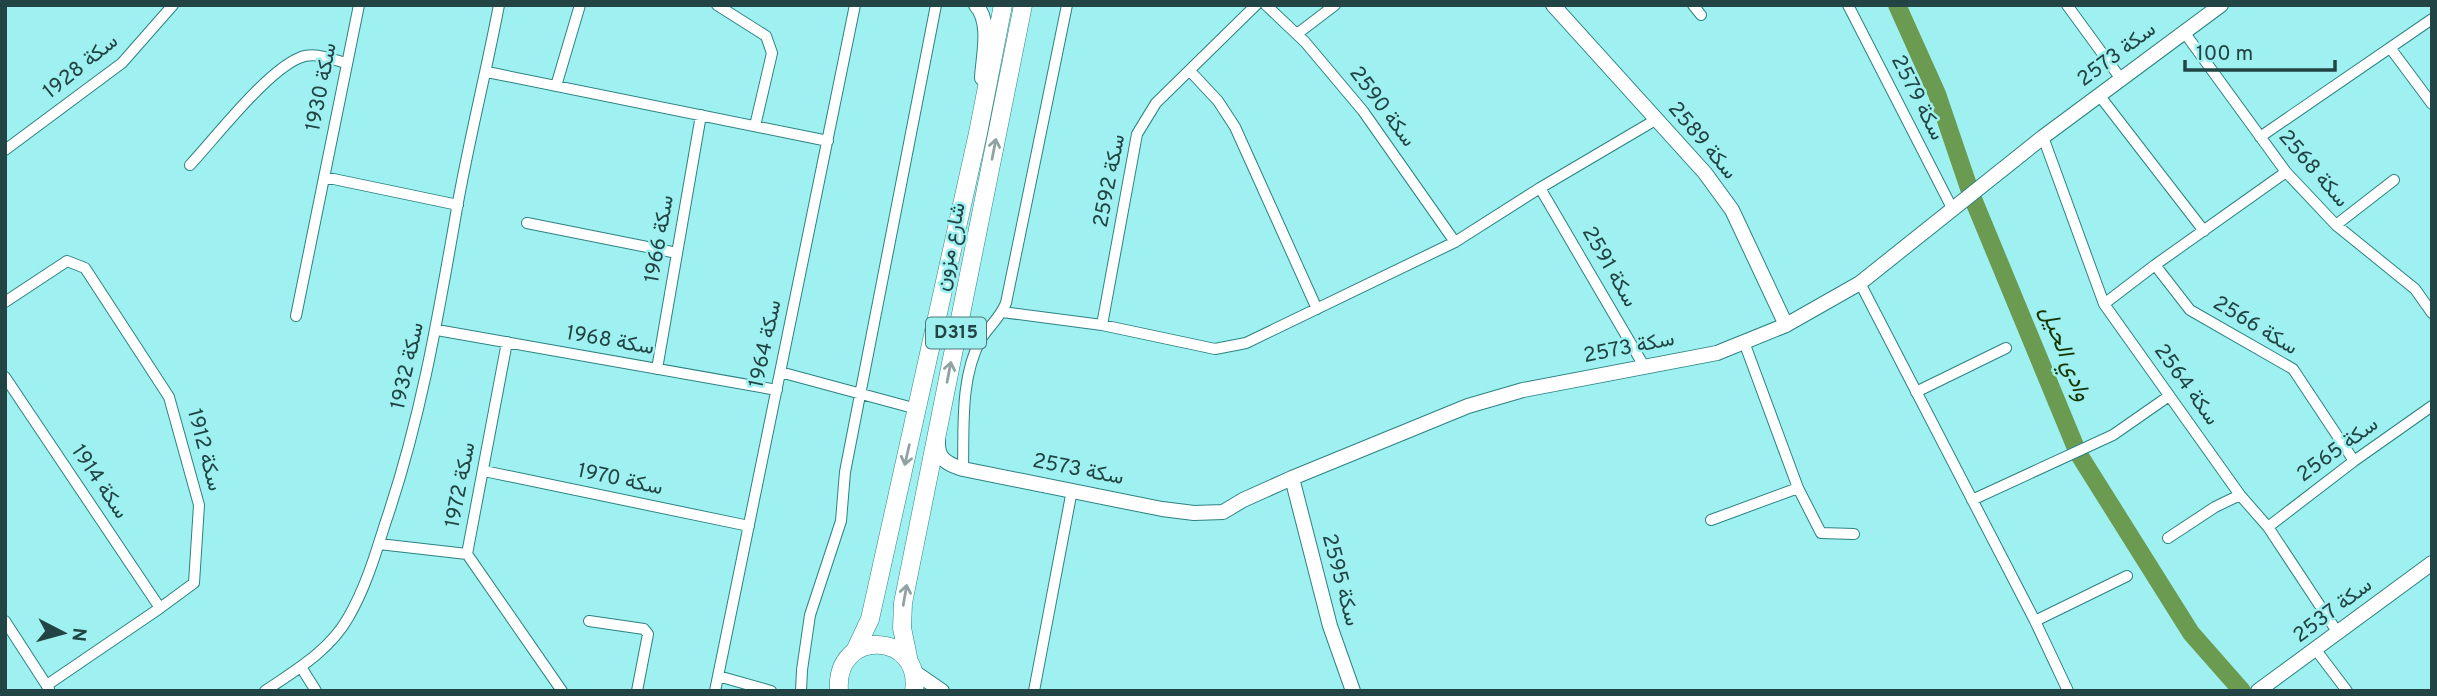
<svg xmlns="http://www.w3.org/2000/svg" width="2437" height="696" font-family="Overpass,Vazirmatn,sans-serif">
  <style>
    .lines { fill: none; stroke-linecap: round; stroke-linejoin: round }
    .river { stroke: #6b9b50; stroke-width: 18 }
    .minor-casing { stroke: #2d8282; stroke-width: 12 }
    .tertiary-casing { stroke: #2d8282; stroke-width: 16 }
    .primary-casing { stroke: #2d8282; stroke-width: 19 }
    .minor { stroke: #fff; stroke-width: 10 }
    .tertiary { stroke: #fff; stroke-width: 14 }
    .primary { stroke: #fff; stroke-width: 18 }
    .oneway { stroke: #90a2a2 }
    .labels { text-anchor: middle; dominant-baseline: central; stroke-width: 5; stroke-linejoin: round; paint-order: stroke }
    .shield { fill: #9ff0f0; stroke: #487878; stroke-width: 2 }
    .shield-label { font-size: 19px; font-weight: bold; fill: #244 }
    .street-label { font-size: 21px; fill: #244; stroke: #9ff0f0 }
    .water-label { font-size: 23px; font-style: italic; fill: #163500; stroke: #9ff0f0 }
  </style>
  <rect width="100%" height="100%" fill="#9ff0f0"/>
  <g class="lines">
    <path class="river" d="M1897 5 1937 94 1971 194 2078 453 2191 633 2242 691"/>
    <g class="minor-casing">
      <path id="minor" d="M717 5 766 36 772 53 755 126
        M1266 5 1305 42 1363 111 1455 242
        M1693 5 1701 15
        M1848 5 1952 208
        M2067 5 2121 79
        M2184 32 2286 172 2336 225 2415 289 2432 313
        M1297 34 1335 5
        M2391 49 2432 104
        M1190 71 1218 101 1235 127 1317 309
        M487 72 828 141
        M556 86 580 5
        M2099 95 2204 231
        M2043 137 2104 304 2240 495 2268 527 2338 633
        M2260 137 2432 19
        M5 150 122 63 173 5
        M190 165C216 137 266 72 299 58 314 51 331 59 346 63
        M324 177 458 205
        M1540 188 1644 366
        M527 223 677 253
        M2336 225 2394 180
        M2155 265 2190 310 2293 369 2354 461
        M1860 283 2035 621 2068 691
        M5 302 67 261 85 268 169 397 199 505 194 583 160 608 47 685
        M2104 304 2155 265 2286 172
        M1002 312 1102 325 1215 349 1246 343 1455 242 1540 188 1657 119
        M296 316 359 5
        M1102 325 1137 134 1156 103 1256 5
        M437 330 777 390
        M507 342 467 554 562 691
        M1744 342 1798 488 1821 533 1854 534
        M657 369 701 115
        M780 372 917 409
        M5 377 160 608
        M1916 392 2006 348
        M963 469C964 428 960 377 981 339 989 326 1000 318 1006 303L1067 5
        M484 471 749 526
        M1972 500 2113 435 2169 396
        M1711 520 1798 488
        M2268 527 2354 461 2432 406
        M2168 538 2215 507 2240 495
        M379 544 467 554
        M5 621 49 689
        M589 621 644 629 648 634 637 691
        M2035 621 2127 576
        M2316 650 2347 691
        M301 667 316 691
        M718 676 771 691
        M265 691C296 670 329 651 348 618 365 589 375 556 385 524 421 419 438 317 457 208 469 140 486 73 499 5
        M715 691 855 5
        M801 691 802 670 810 615 841 521 845 472 936 5
        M1034 691 1072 490"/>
    </g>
    <g class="tertiary-casing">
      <path id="tertiary" d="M976 5C992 23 983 56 982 78
        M1553 5 1705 173 1732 210 1786 325
        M938 441C937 459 947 464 963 469L1162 509 1194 513 1223 512 1243 500 1292 478 1468 406 1523 390 1717 353 1786 325 1860 283 2043 137 2221 5
        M1292 478 1330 626 1353 691
        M913 671 942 691
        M2258 691 2432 563"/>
    </g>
    <g class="primary-casing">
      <path id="primary" d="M855 651 870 619 978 133 1003 5
        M909 662 902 628 903 603 1023 5
        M839 691C834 627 923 632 914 691"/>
    </g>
    <use href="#minor" class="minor"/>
    <use href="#tertiary" class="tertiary"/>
    <use href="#primary" class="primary"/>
  </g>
  <defs><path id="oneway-shaft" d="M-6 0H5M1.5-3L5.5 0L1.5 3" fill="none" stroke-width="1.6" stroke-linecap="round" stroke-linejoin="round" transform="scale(1.75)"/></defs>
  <g class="oneway">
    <use href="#oneway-shaft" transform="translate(994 149) rotate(-79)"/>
    <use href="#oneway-shaft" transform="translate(949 372) rotate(-79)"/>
    <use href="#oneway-shaft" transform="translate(907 455) rotate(103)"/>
    <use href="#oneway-shaft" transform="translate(905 595) rotate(-80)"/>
  </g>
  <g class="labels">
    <rect class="shield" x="926" y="317.5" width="60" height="31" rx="5"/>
    <g class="shield-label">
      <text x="956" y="333">D315</text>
    </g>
    <g class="street-label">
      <text transform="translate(2117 55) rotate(-37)">سكة 2573</text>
      <text transform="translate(81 67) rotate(-39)">سكة 1928</text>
      <text transform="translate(322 87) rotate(-79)">سكة 1930</text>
      <text transform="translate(1917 98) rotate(63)">سكة 2579</text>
      <text transform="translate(1382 107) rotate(53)">سكة 2590</text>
      <text transform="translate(1702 141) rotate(50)">سكة 2589</text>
      <text transform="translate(2313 169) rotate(49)">سكة 2568</text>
      <text transform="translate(1110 181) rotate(-79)">سكة 2592</text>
      <text transform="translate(660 239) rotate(-80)">سكة 1966</text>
      <text transform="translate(951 247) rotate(-79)">شارع مزون</text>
      <text transform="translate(1609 267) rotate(60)">سكة 2591</text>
      <text transform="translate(2255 326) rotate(31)">سكة 2566</text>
      <text transform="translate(610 341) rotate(10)">سكة 1968</text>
      <text transform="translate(766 344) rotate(-78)">سكة 1964</text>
      <text transform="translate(1629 348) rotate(-11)">سكة 2573</text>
      <text transform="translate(408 366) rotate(-77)">سكة 1932</text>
      <text transform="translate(2186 385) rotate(54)">سكة 2564</text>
      <text transform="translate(204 450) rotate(75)">سكة 1912</text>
      <text transform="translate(2338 450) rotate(-36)">سكة 2565</text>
      <text transform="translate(1078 470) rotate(11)">سكة 2573</text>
      <text transform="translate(620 480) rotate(12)">سكة 1970</text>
      <text transform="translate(99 482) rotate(56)">سكة 1914</text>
      <text transform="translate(461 485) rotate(-79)">سكة 1972</text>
      <text transform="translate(1340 580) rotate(75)">سكة 2595</text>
      <text transform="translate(2333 611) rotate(-37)">سكة 2537</text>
    </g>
    <g class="water-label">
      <text transform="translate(2064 354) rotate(68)">وادي الحيل</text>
    </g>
  </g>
  <rect width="2437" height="696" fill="none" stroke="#224444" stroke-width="14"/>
  <g transform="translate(63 633) rotate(96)" stroke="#9ff0f0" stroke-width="5" paint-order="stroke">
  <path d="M0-5L12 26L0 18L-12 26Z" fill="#224444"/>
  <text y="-10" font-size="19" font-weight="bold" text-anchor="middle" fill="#224444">N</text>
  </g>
  <path d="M2185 60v10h150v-10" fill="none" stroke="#224444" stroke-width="3.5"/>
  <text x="2196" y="60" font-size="21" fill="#224444" stroke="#9ff0f0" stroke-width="5" paint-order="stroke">100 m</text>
</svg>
